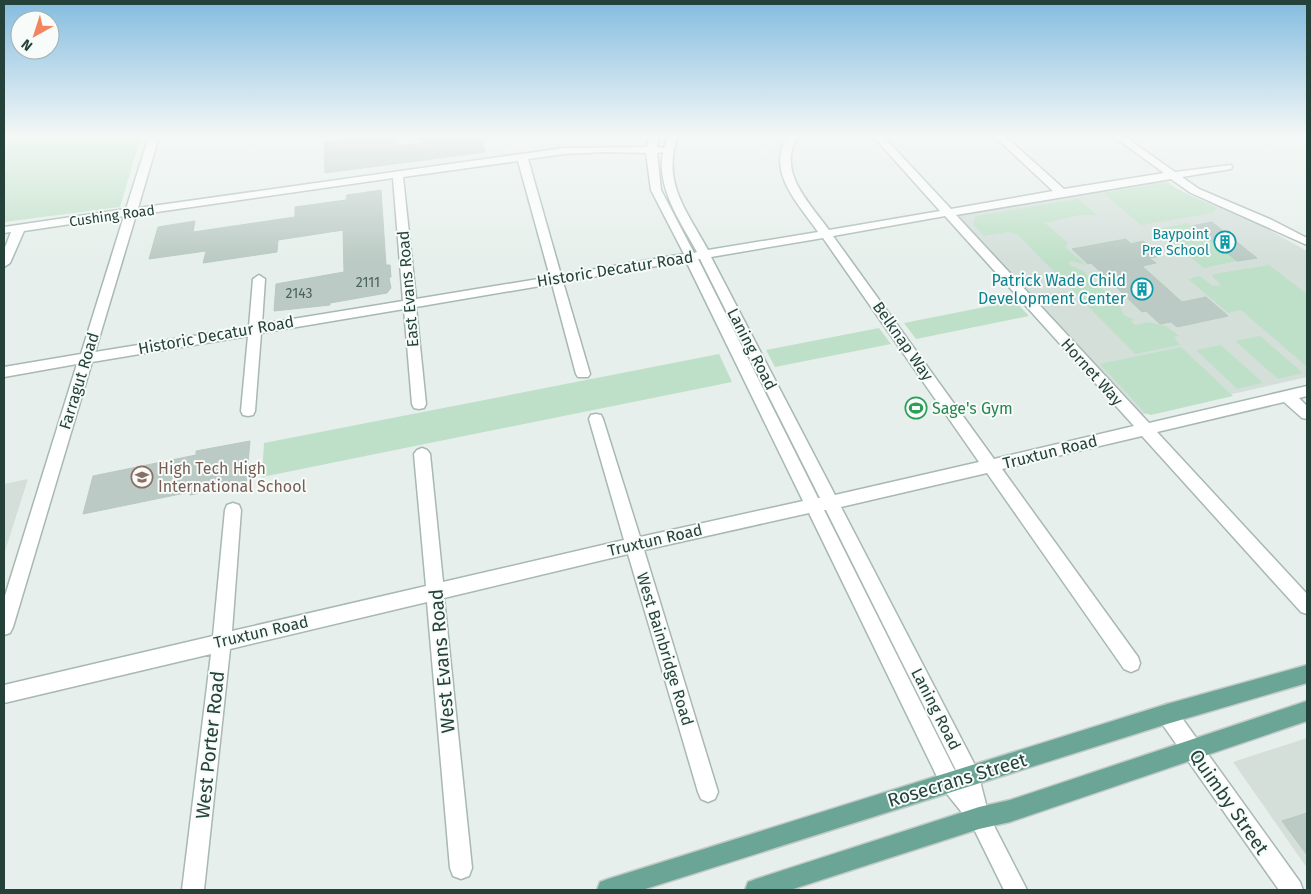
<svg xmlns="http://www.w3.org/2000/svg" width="1311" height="894" font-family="'Fira Sans',sans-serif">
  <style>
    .built { fill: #d4dfda }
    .green { fill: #bfe0c8 }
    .building { fill: #bbcac4; stroke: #b8c9c2 }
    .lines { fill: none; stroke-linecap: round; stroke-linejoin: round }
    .minor-casing { stroke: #a8b8b2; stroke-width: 3 }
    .major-casing { stroke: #c2cac8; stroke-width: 3 }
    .minor { fill: #fff; fill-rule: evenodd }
    .major { fill: #6aa596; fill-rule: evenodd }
    .labels { text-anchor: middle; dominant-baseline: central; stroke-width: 4; stroke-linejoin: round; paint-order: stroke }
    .far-street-label { font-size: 14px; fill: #24423a; stroke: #f7fbf9 }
    .far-culture-label { font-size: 14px; fill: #0d838f; stroke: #f7fbf9; text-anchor: end }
    .number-label { font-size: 14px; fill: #4a645c }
    .street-label { font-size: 16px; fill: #24423a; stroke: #f7fbf9 }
    .culture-label { font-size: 16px; fill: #0d838f; stroke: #f7fbf9; text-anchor: end }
    .leisure-label { font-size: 16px; fill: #27864d; stroke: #f7fbf9; text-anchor: start }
    .education-label { font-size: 16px; fill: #785e54; stroke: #f7fbf9; text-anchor: start }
    .near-street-label { font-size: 19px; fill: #24423a; stroke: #f7fbf9 }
  </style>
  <rect width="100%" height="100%" fill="#e6efeb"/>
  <path class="built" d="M1166 180 1181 192 1246 217 1307 251V377L1140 415 957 215Z
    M28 479 4 554V484Z
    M1307 738V868L1233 762Z"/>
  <path class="green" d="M4 136H141L120 207 4 222Z
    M1165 183 1217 208 1212 213 1141 225 1103 193Z
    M1078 199 1097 215H1079L1045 223 1068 243 1065 247 1086 265 1072 261 1068 262 1069 264C1085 273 1083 267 1092 283L1104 289 1106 294 1119 304 1124 315 1135 320 1131 321 1135 325 1148 322 1166 326 1179 336 1174 337 1180 345 1135 354 1018 235 1009 232 984 236 973 224 976 216Z
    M1188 223 1237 261 1204 268 1156 229Z
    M1269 265 1307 294V367L1241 310 1228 313 1188 279 1200 276 1213 286 1221 285 1212 276 1213 274Z
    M1015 301 1029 316 916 339 904 323Z
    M879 328 891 344 775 367 766 350Z
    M1260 336 1303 373 1278 379 1235 341Z
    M1221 345 1263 383 1237 389 1196 350Z
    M1181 347 1233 396 1151 415 1145 413 1100 364Z
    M719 354 732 382 262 477 264 443Z"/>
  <path class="building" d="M351 136H395V146L422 143 421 136H458L459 141 482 138 485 152 325 173 324 142 351 139Z
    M381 190 386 265H390L391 277 389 278 391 288 387 293 330 303V305L274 311 276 284 344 272 343 230 278 240 277 252 203 263 206 251 149 259 158 227 195 221 193 232 295 217V207L346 200 347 195Z
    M1212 222 1257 258 1237 261 1192 226Z
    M1126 239 1131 244 1143 241 1160 256 1149 258 1156 263 1142 266 1182 302 1206 297 1228 316 1177 327 1171 322 1160 324 1146 311 1142 312 1091 263 1088 264 1072 249Z
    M250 441 246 484 190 495V492L83 514 93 476 196 455V451Z
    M1307 813V855L1282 821Z"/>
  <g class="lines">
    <g class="minor-casing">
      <path id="minor" d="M149 136H159L138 208 564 148 647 147 649 136H659L657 147 664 148 668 136H678C661 182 687 211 708 250L818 232C798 203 765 171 788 136H798C776 171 809 202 829 230L940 211 873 136H883L951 209 1053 191 994 136H1005L1064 189 1164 173 1113 136H1124L1175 172 1231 165 1232 167 1231 169 1182 177 1199 189 1272 220 1307 238V245L1191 193 1171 179 956 215 1149 423 1307 386V396L1299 398 1307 406V419L1302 418 1284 402 1157 432 1307 594V614L1301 612 1142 436 1002 469 1138 657 1140 663 1138 669 1131 672 1124 669 987 473 841 507 977 769 989 816 1027 890H1004L972 825 943 789 809 513 644 550 718 792 715 799 708 802 701 799 698 792 628 554 444 598 472 868 469 876 461 879 453 876 450 868 427 602 230 649 204 890H182L211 654 4 703V685L213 636 225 510 227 505 233 503 239 505 241 510 232 631 426 586 414 454 417 450 422 448 427 450 430 454 443 582 624 540 589 419 591 415 596 414 601 415 603 419 640 537 803 501 686 261 563 282 590 374 588 377H578L576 374 552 284 416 307 426 404 424 408 419 409 414 408 412 404 404 309 261 333 255 411 253 415 248 416 243 415 241 411 248 336 92 362 13 627 10 633 4 635V599L77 364 4 377V367L81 354 124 216 24 231 10 263 4 267V250L11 232 4 233V227L126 209ZM604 152 646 153 651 190 684 254 561 275 528 159 564 154ZM663 152C656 188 681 222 697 252L694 253 661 190 657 153ZM518 161 550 277 416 299 403 177ZM393 178 403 301 262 324 265 279 259 275 253 279 249 327 95 352 136 215ZM945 216 1134 426 994 459 833 236ZM823 238 979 462 835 495 711 257ZM698 259H700L820 498H818ZM824 510H826L960 778 957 775Z
        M1167 704 1174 707 1300 882 1303 890H1279L1160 721 1157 714 1160 707Z"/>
    </g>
    <g class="major-casing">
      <path id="major" d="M1307 665V683L1167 724 642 890H597L600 882 608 879 1167 704Z
        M1307 701V721L1010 822 979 829 790 890H745L748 882 756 879 979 807 1010 800Z"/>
    </g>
    <use href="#minor" class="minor"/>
    <use href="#major" class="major"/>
  </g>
  <linearGradient id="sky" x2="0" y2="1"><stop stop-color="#84bce0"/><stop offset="0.52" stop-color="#f4f8f6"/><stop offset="1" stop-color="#f4f8f6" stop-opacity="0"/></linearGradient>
  <rect width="1311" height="261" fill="url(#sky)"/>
  <defs>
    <g id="building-ring" transform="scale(1.125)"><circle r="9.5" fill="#f7fbf9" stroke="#0f9aa8" stroke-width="1.5"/><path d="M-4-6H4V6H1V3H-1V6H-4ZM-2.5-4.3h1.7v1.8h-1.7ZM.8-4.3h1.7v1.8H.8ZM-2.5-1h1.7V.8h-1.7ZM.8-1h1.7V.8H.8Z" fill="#0f9aa8"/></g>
    <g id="stadium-ring" transform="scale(1.125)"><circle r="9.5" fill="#f7fbf9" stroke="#2e9e5b" stroke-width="1.5"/><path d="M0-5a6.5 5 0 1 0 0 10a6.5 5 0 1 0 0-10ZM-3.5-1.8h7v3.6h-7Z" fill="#2e9e5b"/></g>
    <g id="school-ring" transform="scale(1.125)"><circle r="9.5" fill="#f7fbf9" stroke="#8d6e63" stroke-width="1.5"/><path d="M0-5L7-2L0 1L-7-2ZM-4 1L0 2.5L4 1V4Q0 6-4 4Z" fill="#8d6e63"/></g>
  </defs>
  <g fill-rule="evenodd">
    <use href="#building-ring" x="1225" y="242"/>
    <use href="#building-ring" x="1142" y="289"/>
    <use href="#stadium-ring" x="916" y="408"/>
    <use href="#school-ring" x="142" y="477"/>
  </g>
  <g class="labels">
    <g class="far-street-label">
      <text transform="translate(112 216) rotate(-8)">Cushing Road</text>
    </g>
    <g class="far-culture-label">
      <text x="1209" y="234">Baypoint<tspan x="1209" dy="16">Pre School</tspan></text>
    </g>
    <g class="number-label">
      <text x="368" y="282">2111</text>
      <text x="299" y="293">2143</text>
    </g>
    <g class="street-label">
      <text transform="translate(615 269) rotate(-9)">Historic Decatur Road</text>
      <text transform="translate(408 289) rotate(-95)">East Evans Road</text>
      <text transform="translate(216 335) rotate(-10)">Historic Decatur Road</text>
      <text transform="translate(903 341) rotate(55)">Belknap Way</text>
      <text transform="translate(752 349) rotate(63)">Laning Road</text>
      <text transform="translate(1092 372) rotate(48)">Hornet Way</text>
      <text transform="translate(79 381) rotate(-73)">Farragut Road</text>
      <text transform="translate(1050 452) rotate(-14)">Truxtun Road</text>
      <text transform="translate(655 540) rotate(-13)">Truxtun Road</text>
      <text transform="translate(261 632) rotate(-13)">Truxtun Road</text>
      <text transform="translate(665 649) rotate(73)">West Bainbridge Road</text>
      <text transform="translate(936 709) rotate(63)">Laning Road</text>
    </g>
    <g class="culture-label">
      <text x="1126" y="280">Patrick Wade Child<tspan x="1126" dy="18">Development Center</tspan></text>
    </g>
    <g class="leisure-label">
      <text x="932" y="408">Sage's Gym</text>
    </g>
    <g class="education-label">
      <text x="158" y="468">High Tech High<tspan x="158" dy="18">International School</tspan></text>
    </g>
    <g class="near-street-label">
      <text transform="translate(442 661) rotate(-95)">West Evans Road</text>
      <text transform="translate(210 745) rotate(-84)">West Porter Road</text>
      <text transform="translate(957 780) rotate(-17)">Rosecrans Street</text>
      <text transform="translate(1229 802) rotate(55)">Quimby Street</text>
    </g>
  </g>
  <rect width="1311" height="894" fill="none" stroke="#24423a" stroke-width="10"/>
  <g transform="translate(35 35) rotate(219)"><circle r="24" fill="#f7fbf9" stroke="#a3b1ad"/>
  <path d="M0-4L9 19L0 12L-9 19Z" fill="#f4845f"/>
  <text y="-8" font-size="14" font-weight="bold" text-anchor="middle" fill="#24423a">N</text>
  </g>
</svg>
